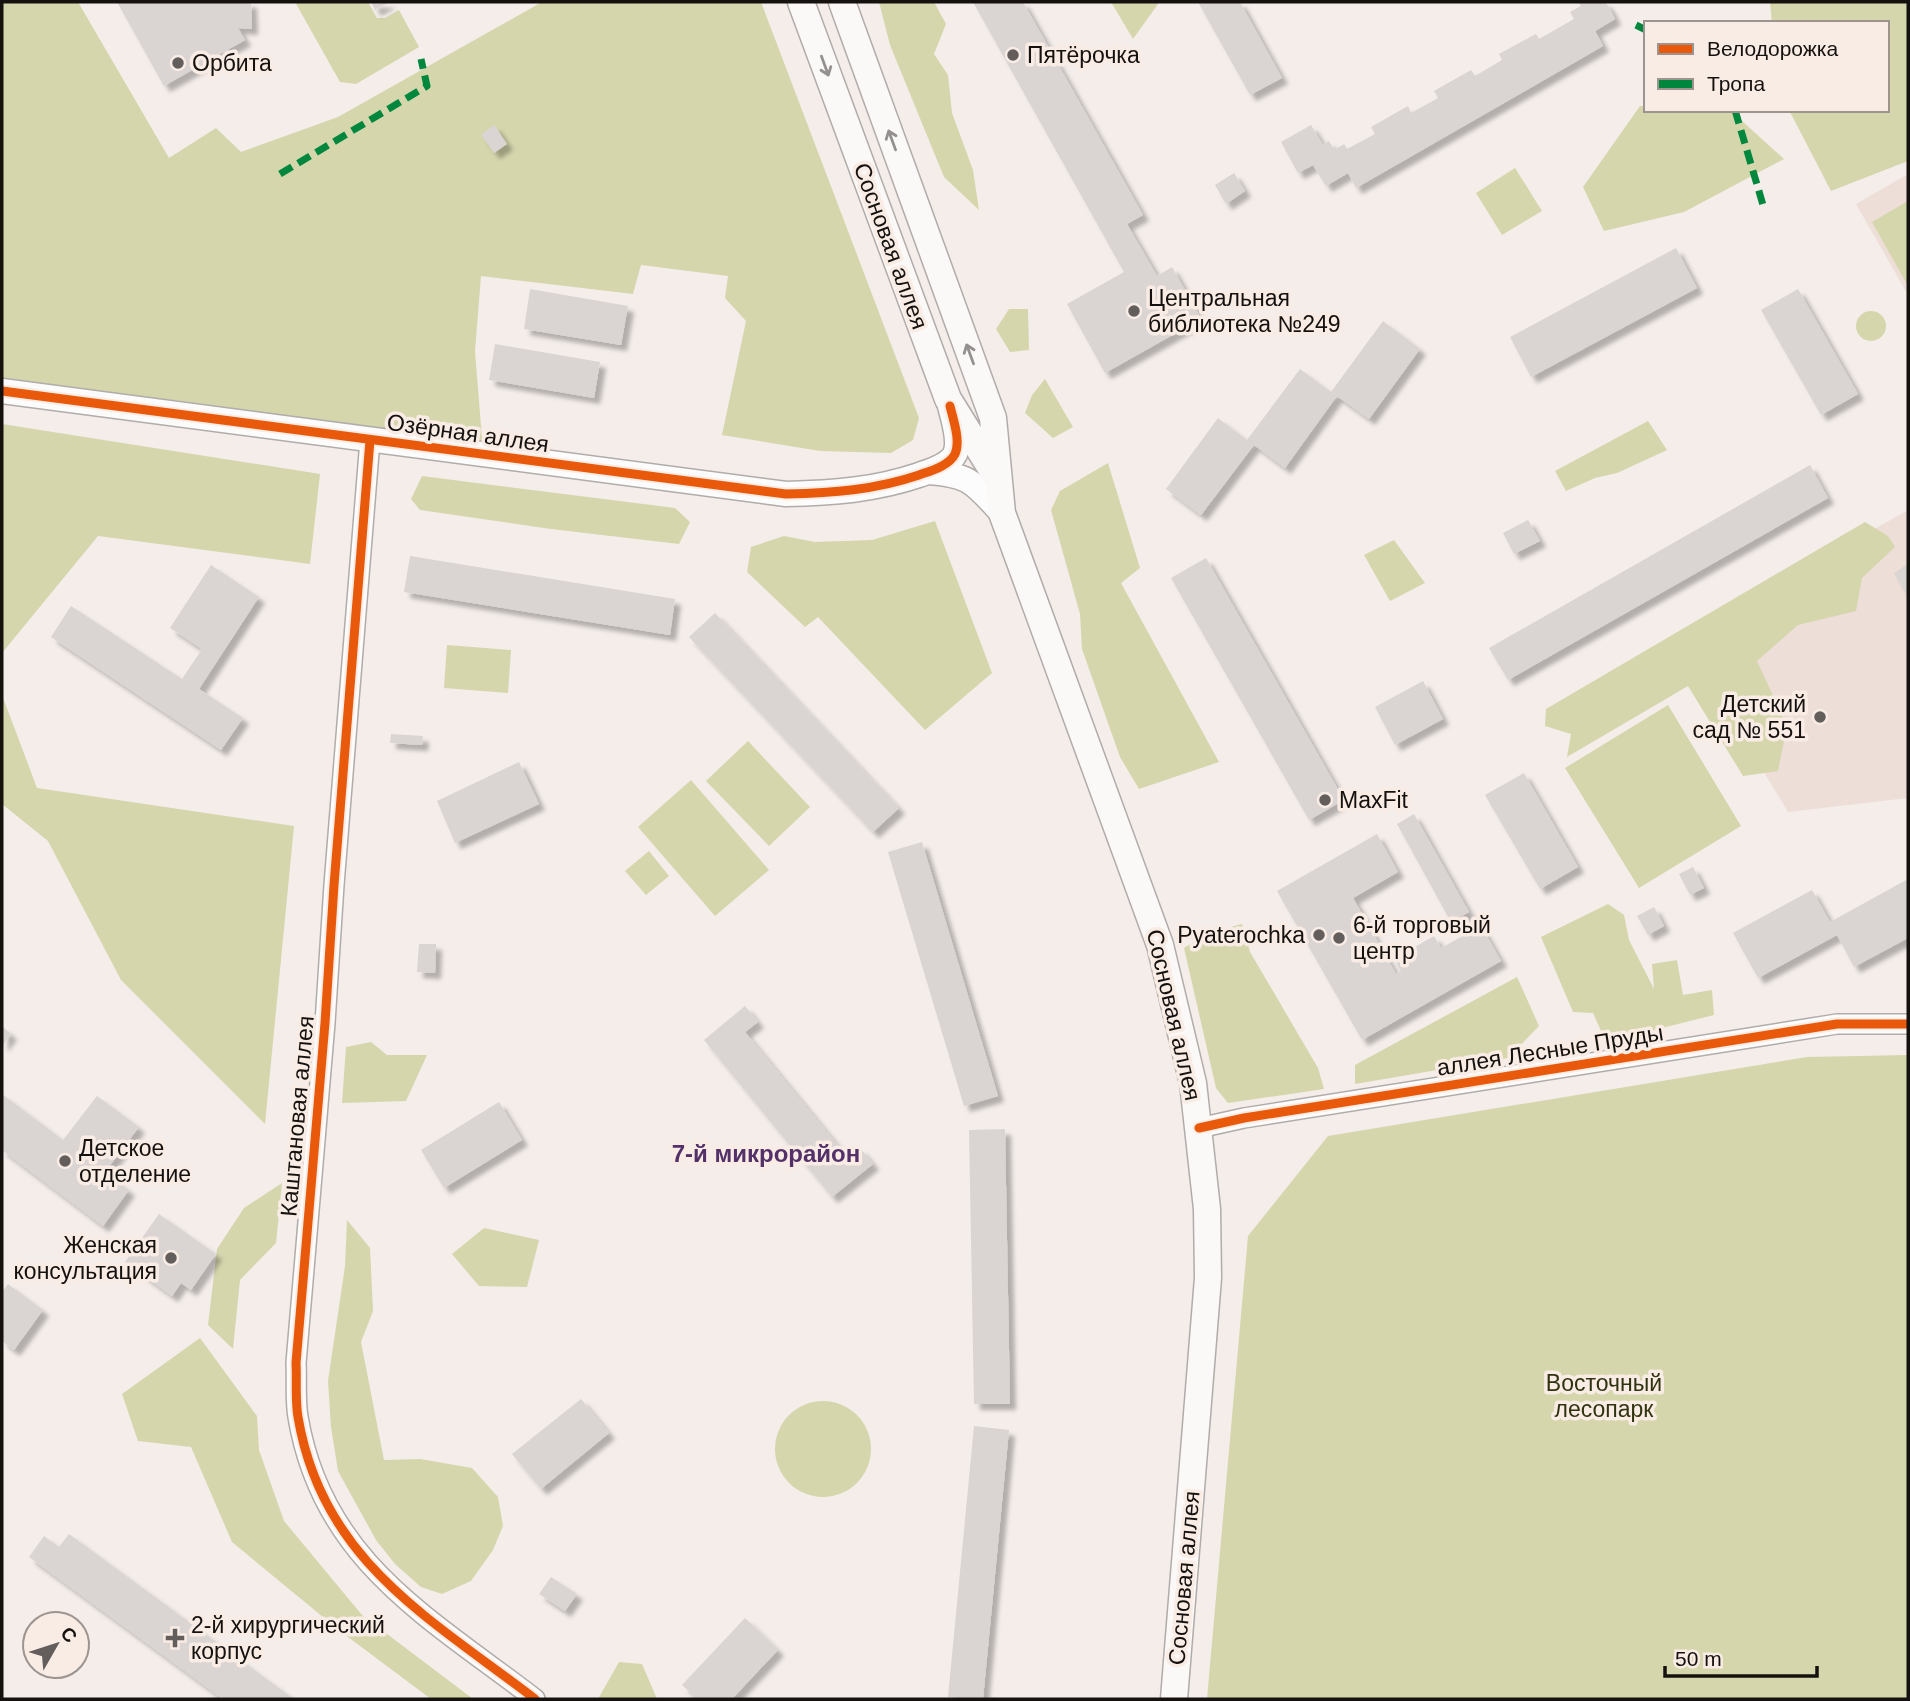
<svg xmlns="http://www.w3.org/2000/svg" width="1910" height="1701" font-family="Helvetica,sans-serif">
  <style>
    .built { fill: #edded8 }
    .green { fill: #d5d6ac }
    .building { fill: #dad4d2; filter: url(#shadow) }
    .lines { fill: none; stroke-linecap: round; stroke-linejoin: round }
    .minor-casing { stroke: #b1aca9; stroke-width: 22 }
    .tertiary-casing { stroke: #b1aca9; stroke-width: 27 }
    .secondary-casing { stroke: #b1aca9; stroke-width: 29 }
    .minor { stroke: #fdfcfc; stroke-width: 19 }
    .tertiary { stroke: #fdfcfc; stroke-width: 24 }
    .secondary { stroke: #fbf8f8; stroke-width: 26 }
    .quiet { stroke: #00873e; stroke-width: 7; stroke-dasharray: 14 7; stroke-linecap: butt }
    .cycleway-casing { stroke: #f9ece5; stroke-width: 13 }
    .cycleway { stroke: #e8590c; stroke-width: 9 }
    .oneway { stroke: #94908f }
    .poi-dot { fill: #635e5c; stroke: #f9ece5; stroke-width: 2.5 }
    .labels { text-anchor: middle; dominant-baseline: central; stroke-width: 7; stroke-linejoin: round; paint-order: stroke }
    .poi-label { font-size: 23px; fill: #15110f; stroke: #f9ece5; text-anchor: start }
    .street-label { font-size: 23px; fill: #15110f; stroke: #f9ece5 }
    .park-label { font-size: 23px; fill: #30330f; stroke: #f9ece5 }
    .neighbourhood-label { font-size: 24px; font-weight: bold; fill: #533069; stroke: #f9ece5 }
  </style>
  <defs>
    <filter id="shadow"><feDropShadow dx="6" dy="6" stdDeviation="2" flood-color="#0004"/></filter>
  </defs>
  <rect width="100%" height="100%" fill="#f4edea"/>
  <path class="built" d="M1908 174V295L1856 204Z
    M1908 510V798L1788 812 1683 637Z"/>
  <path class="green" d="M2 2H78L169 158 216 128 241 152 338 117 542 2H761L919 418 913 440 891 453 820 451 722 435 746 321 725 298 728 276 641 265 633 294 481 276 475 351 483 451 2 379Z
    M295 2H368L377 18H385L399 10 419 47 356 84 340 82Z
    M879 2H934L946 24 934 54 948 75 952 113 973 170 979 210 944 177 890 45Z
    M1111 2H1157L1158 4 1133 39Z
    M1770 2H1908V161L1831 191 1789 110H1887V23H1772Z
    M1640 106H1646V110L1731 111 1784 159 1684 212 1604 231 1583 187Z
    M1515 168 1542 211 1502 235 1476 193Z
    M1908 201V286L1872 222Z
    M1009 309H1028L1029 350 1010 352 996 329Z
    M1856 326a15 15 0 1 1 30 0a15 15 0 1 1-30 0Z
    M1045 379 1073 427 1053 438 1025 413 1032 395Z
    M1648 421 1667 450 1617 473 1595 478 1566 491 1555 471Z
    M2 424 320 474 310 564 98 536 2 653Z
    M1108 463 1140 568 1121 583 1219 762 1139 789 1120 757 1082 649 1080 614 1051 510 1060 491Z
    M422 476 675 508 690 522 679 544 551 529 420 510 411 499Z
    M935 521 992 673 925 730 818 617 805 627 747 572 751 547 784 536 815 542 872 540Z
    M1865 522 1888 536 1895 547 1862 578 1856 611 1798 625 1757 661 1787 726 1778 771 1743 776 1688 686 1567 757 1571 734 1545 726 1546 709Z
    M1394 540 1425 583 1390 601 1364 555Z
    M447 645 511 650 508 693 444 688Z
    M2 695 37 788 294 826 265 1124 121 980 48 841 2 804Z
    M1668 705 1741 826 1639 888 1565 768Z
    M748 741 810 807 769 846 706 781Z
    M691 780 769 870 715 916 638 827Z
    M649 851 669 876 646 895 625 871Z
    M1608 904 1624 915 1629 940 1654 989 1652 964 1677 960 1683 995 1712 990 1714 1015 1606 1042 1593 1013 1573 1012 1541 937Z
    M1242 924 1250 952 1318 1068 1324 1089 1228 1103 1216 1088 1184 948 1208 933Z
    M1517 977 1539 1026 1508 1058 1355 1084V1065Z
    M371 1042 387 1055H427L406 1101 342 1103 346 1047Z
    M1908 1055V1699H1207L1248 1236 1328 1136 1807 1057Z
    M282 1183 276 1243 240 1280 233 1349 208 1325 217 1249 244 1208Z
    M347 1220 370 1248 373 1311 361 1342 384 1460 420 1459 472 1468 498 1497 503 1526 493 1550 471 1581 442 1594 421 1587 395 1564 376 1540 338 1471 331 1427 328 1381 345 1266Z
    M484 1228 539 1240 527 1287 479 1286 452 1254Z
    M200 1338 257 1416 259 1450 284 1521 362 1615 473 1699H431L340 1631 232 1542 191 1447 138 1441 122 1394Z
    M775 1449a48 48 0 1 1 96 0a48 48 0 1 1-96 0Z
    M619 1662 642 1664 657 1699H598Z"/>
  <path class="building" d="M117 2H251L252 29 238 28 245 40 164 86Z
    M371 2H390L375 10Z
    M973 2H1023L1143 215 1127 224 1157 276 1172 267 1201 319 1105 373 1067 304 1124 272Z
    M1198 2H1240L1282 78 1250 95Z
    M1578 2H1605L1609 7 1615 19 1595 31 1603 46 1356 188 1348 173 1326 186 1313 165 1298 173 1281 142 1311 125 1323 145 1329 141 1334 150 1344 144 1347 149 1375 134 1371 127 1408 106 1411 113 1438 98 1434 91 1471 70 1475 76 1502 60 1499 54 1536 34 1539 39 1574 19 1570 12 1581 6Z
    M494 125 507 144 494 153 481 135Z
    M1234 173 1245 191 1226 204 1215 185Z
    M1676 248 1697 288 1531 377 1510 337Z
    M530 289 628 306 621 345 524 329Z
    M1798 289 1858 394 1821 415 1761 310Z
    M1383 321 1420 349 1369 419 1337 396 1285 468 1254 445 1201 515 1166 489 1218 418 1247 440 1300 369 1331 392Z
    M495 344 600 362 594 398 489 380Z
    M1810 465 1828 498 1508 680 1489 648Z
    M1528 520 1540 541 1514 554 1503 533Z
    M410 556 675 599 670 635 404 592Z
    M1206 558 1344 800 1309 820 1171 578Z
    M1908 564V598L1894 573Z
    M211 565 259 597 199 689 243 718 221 750 51 637 71 606 182 679 202 649 170 628Z
    M715 613 899 808 873 832 689 637Z
    M1423 681 1443 719 1395 745 1375 707Z
    M391 734 423 736 422 745 390 743Z
    M519 762 539 804 455 843 437 801Z
    M1524 773 1578 867 1540 889 1485 795Z
    M1414 814 1469 912 1451 922 1397 824Z
    M1377 834 1398 872 1353 898 1396 974 1401 971 1394 959 1434 936 1441 948 1481 926 1501 961 1362 1040 1277 891Z
    M922 842 998 1096 964 1106 888 852Z
    M1693 867 1704 888 1690 895 1679 874Z
    M1908 879V938L1854 967 1837 935 1758 978 1733 933 1812 890 1830 922Z
    M1654 907 1664 926 1648 935 1637 916Z
    M419 944H436L435 973 417 972Z
    M745 1006 758 1022 745 1032 848 1158 860 1148 873 1164 832 1197 704 1040Z
    M2 1026 11 1034 2 1046Z
    M2 1094 63 1140 97 1096 139 1127 105 1172 129 1190 103 1226 2 1150Z
    M499 1102 522 1140 444 1188 421 1150Z
    M1005 1129 1010 1404H974L969 1130Z
    M159 1214 216 1254 191 1290 181 1283 172 1296 125 1262Z
    M8 1284 43 1310 14 1350 2 1341V1292Z
    M581 1399 609 1433 541 1489 512 1454Z
    M974 1426 1009 1430 983 1699 948 1697Z
    M69 1534 294 1699H223L29 1557 44 1536 59 1547Z
    M551 1577 577 1594 565 1611 539 1594Z
    M745 1618 778 1650 732 1699H698L682 1685Z"/>
  <g class="lines">
    <g class="minor-casing">
      <path id="minor" d="M370 440 334 885 325 1023 296 1363C297 1381 295 1400 298 1417 322 1561 430 1618 535 1699
        M1199 1128 1244 1118 1837 1024H1908"/>
    </g>
    <g class="tertiary-casing">
      <path id="tertiary" d="M2 391 786 494C832 493 875 490 919 475 930 471 949 466 955 454 961 441 953 419 950 406
        M928 472C971 475 974 483 1002 513"/>
    </g>
    <g class="secondary-casing">
      <path id="secondary" d="M801 2 948 399 997 478
        M842 2 993 418 1002 513 1160 945 1193 1083 1207 1209 1208 1278 1174 1699"/>
    </g>
    <use href="#minor" class="minor"/>
    <use href="#tertiary" class="tertiary"/>
    <use href="#secondary" class="secondary"/>
    <path class="quiet" d="M1636 25 1646 30
      M1735 110 1763 205
      M280 174 427 86 421 59"/>
    <g class="cycleway-casing">
      <path id="cycleway" d="M2 391 786 494C832 493 875 490 919 475 930 471 949 466 955 454 961 441 953 419 950 406
        M370 440 334 885 325 1023 296 1363C297 1381 295 1400 298 1417 322 1561 430 1618 535 1699
        M1199 1128 1244 1118 1837 1024H1908"/>
    </g>
    <use href="#cycleway" class="cycleway"/>
  </g>
  <defs><path id="oneway-shaft" d="M-6 0H5M1.5-3L5.5 0L1.5 3" fill="none" stroke-width="1.6" stroke-linecap="round" stroke-linejoin="round" transform="scale(1.75)"/></defs>
  <g class="oneway">
    <use href="#oneway-shaft" transform="translate(825 66) rotate(70)"/>
    <use href="#oneway-shaft" transform="translate(892 140) rotate(-110)"/>
    <use href="#oneway-shaft" transform="translate(970 354) rotate(-110)"/>
  </g>
  <g class="poi-dot">
    <circle cx="1013" cy="55" r="7"/>
    <circle cx="178" cy="63" r="7"/>
    <circle cx="1134" cy="311" r="7"/>
    <circle cx="1820" cy="717" r="7"/>
    <circle cx="1325" cy="800" r="7"/>
    <circle cx="1319" cy="935" r="7"/>
    <circle cx="1339" cy="938" r="7"/>
    <circle cx="65" cy="1161" r="7"/>
    <circle cx="171" cy="1258" r="7"/>
    <path d="M171.5 1627.5h7v7h7v7h-7v7h-7v-7h-7v-7h7z"/>
  </g>
  <g class="labels">
    <g class="poi-label">
      <text x="1027" y="55">Пятёрочка</text>
      <text x="192" y="63">Орбита</text>
      <text x="1148" y="298">Центральная<tspan x="1148" dy="26">библиотека №249</tspan></text>
      <text x="1806" y="704" text-anchor="end">Детский<tspan x="1806" dy="26">сад № 551</tspan></text>
      <text x="1339" y="800">MaxFit</text>
      <text x="1353" y="925">6-й торговый<tspan x="1353" dy="26">центр</tspan></text>
      <text x="1305" y="935" text-anchor="end">Pyaterochka</text>
      <text x="79" y="1148">Детское<tspan x="79" dy="26">отделение</tspan></text>
      <text x="157" y="1245" text-anchor="end">Женская<tspan x="157" dy="26">консультация</tspan></text>
      <text x="191" y="1625">2-й хирургический<tspan x="191" dy="26">корпус</tspan></text>
    </g>
    <g class="street-label">
      <text transform="translate(891 246) rotate(70)">Сосновая аллея</text>
      <text transform="translate(468 433) rotate(8)">Озёрная аллея</text>
      <text transform="translate(1174 1015) rotate(77)">Сосновая аллея</text>
      <text transform="translate(1550 1050) rotate(-9)">аллея Лесные Пруды</text>
      <text transform="translate(297 1116) rotate(-85)">Каштановая аллея</text>
      <text transform="translate(1184 1578) rotate(-85)">Сосновая аллея</text>
    </g>
    <g class="park-label">
      <text x="1604" y="1383">Восточный<tspan x="1604" dy="26">лесопарк</tspan></text>
    </g>
    <g class="neighbourhood-label">
      <text x="766" y="1153">7-й микрорайон</text>
    </g>
  </g>
  <rect width="1910" height="1701" fill="none" stroke="#15110f" stroke-width="7"/>
  <rect x="1644" y="21" width="245" height="91" fill="#f9ece5" stroke="#9e948f" stroke-width="2"/>
  <rect x="1658" y="44" width="35" height="10" fill="#e8590c" stroke="#9e948f" stroke-width="2"/>
  <text x="1707" y="56" font-size="21" fill="#15110f">Велодорожка</text>
  <rect x="1658" y="79" width="35" height="10" fill="#00873e" stroke="#9e948f" stroke-width="2"/>
  <text x="1707" y="91" font-size="21" fill="#15110f">Тропа</text>
  <g transform="translate(56 1645) rotate(51)"><circle r="33" fill="#f9ece5" stroke="#9e948f" stroke-width="2"/>
  <path d="M0-5L12 26L0 18L-12 26Z" fill="#635e5c"/>
  <text y="-10" font-size="19" font-weight="bold" text-anchor="middle" fill="#15110f">С</text>
  </g>
  <path d="M1665 1666v10h152v-10" fill="none" stroke="#15110f" stroke-width="3.5"/>
  <text x="1675" y="1666" font-size="21" fill="#15110f" stroke="#f9ece5" stroke-width="5" paint-order="stroke">50 m</text>
</svg>
